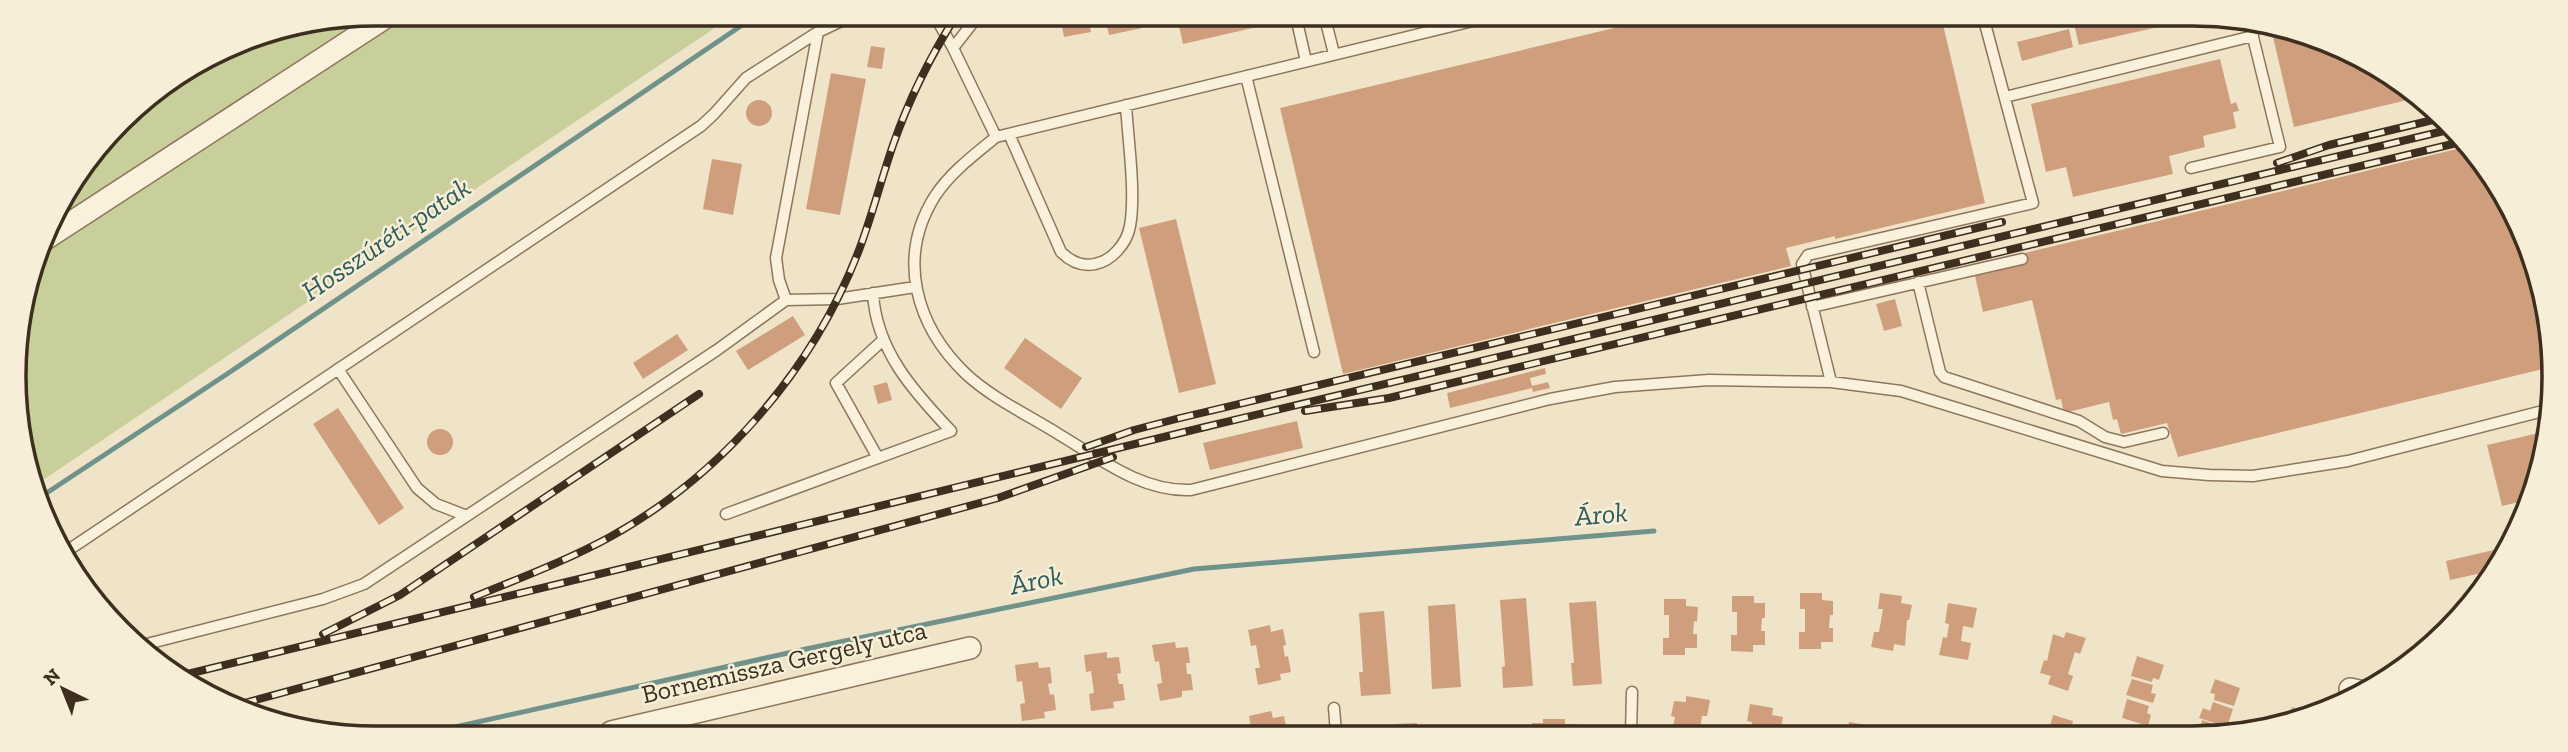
<svg xmlns="http://www.w3.org/2000/svg" width="2568" height="752" font-family="'Zilla Slab',serif">
  <style>
    .green { fill: #c9cf9b }
    .lines { fill: none; stroke-linecap: round; stroke-linejoin: round }
    .stream { stroke: #6f938a; stroke-width: 5 }
    .building { fill: #cf9f7d }
    .service-casing { stroke: #8d765c; stroke-width: 13 }
    .minor-casing { stroke: #8d765c; stroke-width: 24 }
    .service { stroke: #faf1dc; stroke-width: 10 }
    .minor { stroke: #faf1dc; stroke-width: 21 }
    .rail-casing { stroke: #3d2e20; stroke-width: 8 }
    .rail { stroke: #f7eed8; stroke-width: 5; stroke-dasharray: 16; stroke-linecap: butt }
    .labels { text-anchor: middle; dominant-baseline: central; stroke-width: 5; stroke-linejoin: round; paint-order: stroke }
    .street-label { font-size: 26px; fill: #3d2e20; stroke: #f7eed8 }
    .water-label { font-size: 28px; font-style: italic; fill: #2f5d5a; stroke: #f7eed8 }
    .rim { fill: none; stroke: #3d2e20; stroke-width: 3.5 }
  </style>
  <rect width="100%" height="100%" fill="#f0e4c8"/>
  <path class="green" d="M376 14 734 15 34 486 26 469 17 329 52 216 137 104 238 41Z"/>
  <g class="lines">
    <path class="stream" d="M39 498 227 374 757 15
      M437 731 806 649 1194 569 1654 531"/>
  </g>
  <path class="building" d="M1060 17H1088L1091 32 1064 37Z
    M1105 17H1140L1142 28 1109 35Z
    M1177 17H1254L1257 27 1183 44Z
    M1652 19 1942 20 1985 203 1835 239V236L1786 248 1791 266 1343 374 1280 108Z
    M2073 20 2180 21V22L2079 45Z
    M2270 24 2393 75 2416 98 2294 127Z
    M2069 29 2073 47 2022 61 2017 42Z
    M871 46 885 48 882 69 867 67Z
    M2220 59 2231 104 2236 102 2239 111 2233 112 2236 128 2203 136 2205 147 2169 156 2173 174 2073 197 2066 167 2046 172 2031 104Z
    M831 73 866 79 840 215 806 209Z
    M746 113a13 13 0 1 1 26 0a13 13 0 1 1-26 0Z
    M2465 147 2493 175 2547 306V368L2178 457 2167 423 2121 434 2117 419 2113 420 2109 402 2064 413 2061 399 2056 400 2032 300 1983 312 1975 276 2024 264 2021 254Z
    M712 159 742 164 733 215 703 209Z
    M1176 219 1216 384 1179 393 1139 228Z
    M1895 299 1902 326 1884 331 1876 304Z
    M793 316 805 335 748 370 736 351Z
    M677 334 688 350 643 379 633 363Z
    M1025 338 1082 378 1061 409 1004 368Z
    M1545 368 1546 374 1530 378 1532 386 1548 382 1550 388 1533 392 1532 388 1450 408 1447 393Z
    M887 382 892 400 878 404 873 386Z
    M338 408 404 508 379 525 313 424Z
    M1297 421 1303 448 1210 470 1203 443Z
    M427 442a13 13 0 1 1 26 0a13 13 0 1 1-26 0Z
    M2547 431V447L2527 500 2502 506 2487 445Z
    M2498 549 2501 562 2495 570 2450 580 2446 561Z
    M1800 593H1822V600L1833 601V615H1830L1829 628H1833V642H1821V649H1799V632H1805V609H1800Z
    M1880 593 1902 596 1901 603 1912 605 1909 620H1907L1905 646 1894 644 1893 651 1871 647 1874 632H1879L1883 609H1878Z
    M1732 596H1754V603H1765V618H1762L1761 631H1765V645H1753V652L1731 651V635H1737V612H1732Z
    M1526 598 1533 686 1503 688 1502 667 1505 666 1500 600Z
    M1664 599H1686V606L1698 607 1697 622 1694 621 1693 634H1697V648H1685V655H1663V638H1669V615H1664Z
    M1596 601 1602 684 1573 686 1571 663H1574L1569 603Z
    M1948 603 1977 608 1973 628 1963 626 1961 641 1971 643 1968 660 1939 655 1943 637 1947 638 1949 624 1945 623Z
    M1455 604 1461 687 1432 689 1428 606Z
    M1384 611 1391 694 1361 696 1359 672H1363L1359 613Z
    M1270 625 1271 632 1283 629 1286 645 1283 646 1285 657 1288 656 1291 672 1280 674 1281 680 1258 685 1255 668H1260L1256 645 1251 646 1248 630Z
    M2066 632 2086 638 2080 654 2075 652 2068 674 2073 676 2068 691 2048 684 2051 676 2040 673 2044 660 2047 661 2053 634 2064 638Z
    M1175 642 1176 648 1188 647 1190 663H1186L1187 674H1191L1193 690 1182 691V697L1160 701 1157 684 1162 683 1159 661 1155 662 1152 645Z
    M1107 652V658L1119 657 1121 673 1117 674 1119 684H1123L1125 700 1113 702 1114 708 1091 711 1089 694 1094 693 1091 671 1086 672 1084 655Z
    M2137 656 2164 665 2159 680 2153 678 2152 682 2131 676Z
    M1038 662 1039 668 1050 667 1052 683 1048 684 1050 695 1054 694 1056 710 1044 712 1045 718 1022 721 1020 704 1025 703 1022 681 1017 682 1015 665Z
    M2132 679 2153 685 2151 693 2156 694 2153 703 2126 695Z
    M2215 679 2240 688 2234 706 2214 700 2215 694 2210 693Z
    M1686 696 1710 700 1707 716H1702L1699 734H1669L1670 727H1673L1675 717 1671 716 1674 701 1686 702Z
    M2127 699 2149 706 2147 713 2151 715 2148 726 2122 718Z
    M2213 702 2233 709 2227 727 2199 718 2203 708 2210 711Z
    M1750 704 1773 708 1772 715 1783 717 1780 732 1750 734 1752 722 1747 721Z
    M2292 707 2310 713 2288 720Z
    M1271 711 1273 718 1284 716 1287 731 1252 733 1249 716Z
    M2053 715 2073 721 2071 730 2085 735H2053L2054 732 2049 730Z
    M1543 719H1565V724H1578V728H1596V734L1517 733V727H1532V723H1543Z
    M2202 720 2222 727 2219 735H2189L2192 726 2200 729Z
    M1849 722 1872 726 1871 734H1836L1837 726 1848 728Z
    M1417 723V727H1431V731L1449 730V733H1385V729H1396L1395 724Z"/>
  <g class="lines">
    <g class="service-casing">
      <path id="service" d="M935 16 953 48 996 137
        M1296 17 1306 61
        M1325 18 1334 54
        M1485 18 996 137C974 155 951 172 935 196 896 258 916 326 966 374 993 399 1030 416 1060 435 1100 459 1142 492 1191 490L1550 399 1615 387 1709 380 1831 382 1901 391 2162 471 2209 475 2253 476 2348 461 2547 410
        M953 48 978 16
        M1246 76 1314 352
        M2005 97 2253 36
        M1009 134 1061 252C1070 261 1081 267 1095 264 1112 261 1127 243 1130 226 1136 193 1128 140 1126 105
        M2191 168 2280 147 2249 21
        M1918 282 1940 372 1944 377 2079 421 2105 437 2124 442 2163 433
        M786 300 779 280 776 258 818 32 852 16
        M1812 307 2022 259
        M338 369 417 488 436 504 467 516
        M1831 382 1802 264 1808 255 2033 203 1984 20
        M878 458 836 383 882 341
        M726 514 951 431C913 391 876 350 873 293
        M64 553 701 126 714 114 746 78 818 32
        M143 645 323 599 364 584 717 350 786 300 837 299 915 287
        M1334 708 1336 733
        M1631 734 1632 692"/>
    </g>
    <g class="minor-casing">
      <path id="minor" d="M44 240 391 14
        M2350 689 2364 692
        M611 732 970 648"/>
    </g>
    <use href="#service" class="service"/>
    <use href="#minor" class="minor"/>
    <g class="rail-casing">
      <path id="rail" d="M2277 163 2329 145 2437 119
        M1305 411 1389 398 2461 142
        M1086 447 1134 430 1176 419 2002 222
        M474 597C520 578 566 561 610 537 722 475 813 370 859 250 872 216 881 180 893 145 909 99 930 57 956 16
        M323 634 400 595 699 394
        M175 677 1205 427 2448 130
        M241 704 998 498 1113 457"/>
    </g>
    <use href="#rail" class="rail"/>
  </g>
  <g class="labels">
    <g class="street-label">
      <text transform="translate(784 662) rotate(-13)">Bornemissza Gergely utca</text>
    </g>
    <g class="water-label">
      <text transform="translate(386 239) rotate(-34)">Hosszúréti-patak</text>
      <text transform="translate(1601 514) rotate(-5)">Árok</text>
      <text transform="translate(1036 580) rotate(-12)">Árok</text>
    </g>
  </g>
  <path d="M0 0H2568V752H0ZM376 26H2192A350 350 0 0 1 2542 376V376A350 350 0 0 1 2192 726H376A350 350 0 0 1 26 376V376A350 350 0 0 1 376 26Z" fill="#f7eed8" fill-rule="evenodd"/>
  <path class="rim" d="M376 26H2192A350 350 0 0 1 2542 376V376A350 350 0 0 1 2192 726H376A350 350 0 0 1 26 376V376A350 350 0 0 1 376 26Z"/>
  <g transform="translate(63 689) rotate(317)" stroke="#f7eed8" stroke-width="5" paint-order="stroke">
  <path d="M0-5L12 26L0 18L-12 26Z" fill="#3d2e20"/>
  <text y="-10" font-size="19" font-weight="bold" text-anchor="middle" fill="#3d2e20">N</text>
  </g>
</svg>
